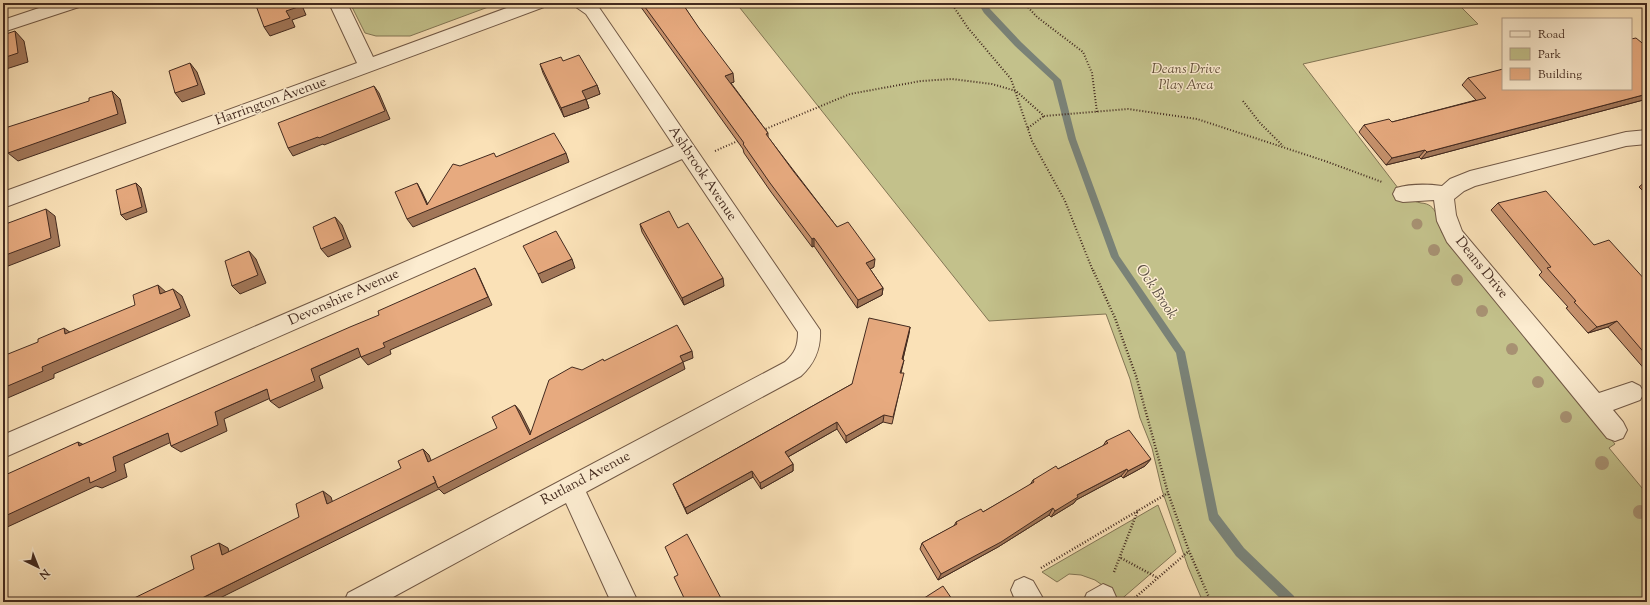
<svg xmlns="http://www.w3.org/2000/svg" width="1650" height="605" font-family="'Sorts Mill Goudy',serif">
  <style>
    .green { fill: #c3c18b; stroke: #837655 }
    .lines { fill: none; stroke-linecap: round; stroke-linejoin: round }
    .stream { fill: #7a8277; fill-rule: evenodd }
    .minor-casing { stroke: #715845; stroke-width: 2 }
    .path-far1 { stroke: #432a1f; stroke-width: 2; stroke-dasharray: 1 2; stroke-linecap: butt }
    .path { stroke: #432a1f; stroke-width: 2.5; stroke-dasharray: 1 2; stroke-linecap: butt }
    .minor { fill: #fcecd0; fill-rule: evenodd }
    .tree { fill: #a79172 }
    .wall { fill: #c7926d; stroke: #432a1f }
    .shaded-wall { fill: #a27759; stroke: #432a1f }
    .building { fill: #e7aa7f; stroke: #432a1f }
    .labels { text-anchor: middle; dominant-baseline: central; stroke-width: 3; stroke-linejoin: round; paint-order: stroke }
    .park-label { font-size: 14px; font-style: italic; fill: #63503a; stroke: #fcecd0 }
    .street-label { font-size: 14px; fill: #432a1f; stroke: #fcecd0 }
    .water-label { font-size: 15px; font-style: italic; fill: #5a4f44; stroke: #fcecd0 }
  </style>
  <rect width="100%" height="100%" fill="#fae1b7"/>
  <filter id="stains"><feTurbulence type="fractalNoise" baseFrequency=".005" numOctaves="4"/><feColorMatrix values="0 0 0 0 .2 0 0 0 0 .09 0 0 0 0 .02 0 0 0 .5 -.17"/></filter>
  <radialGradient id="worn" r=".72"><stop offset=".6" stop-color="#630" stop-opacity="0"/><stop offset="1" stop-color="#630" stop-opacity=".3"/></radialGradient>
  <path class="green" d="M350 3H499L410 36H376L365 33Z
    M736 3H1457L1478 24 1303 64 1408 201C1413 200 1416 202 1421 203 1438 204 1437 220 1442 233L1615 444 1609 448 1647 494V598L1638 602H1203L1188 567 1162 490 1152 448 1140 418 1130 379 1106 314 989 321Z
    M1158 505 1176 552 1118 602H1115L1105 587 1095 580 1081 575 1069 574 1057 582 1042 572Z"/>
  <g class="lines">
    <path class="stream" d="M978 3H986L990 9 1021 42 1061 80 1076 139 1119 256 1185 352 1218 514 1244 548 1294 596 1295 602H1284L1236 556 1209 520 1176 353 1111 257 1068 139 1053 81 1015 46 984 13Z"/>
    <g class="minor-casing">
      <path id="minor" d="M54 3H82L79 7 3 32V20Z
        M329 3H347L373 57 520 3H547L544 7 3 208V192L357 63Z
        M573 3H594L598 6 820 330C821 349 815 363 801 376L586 492 638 602H611L566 503 384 602H344L348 593 785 362C795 353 798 346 798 332L682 159 3 458V435L674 146 586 14 576 7Z
        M1647 130V144L1626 146 1475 186 1464 191 1454 199 1456 215 1462 231 1599 393 1632 382 1640 386 1644 393 1640 400 1613 410 1623 422 1627 430 1623 438 1615 441 1607 438 1447 242 1437 221 1434 200 1403 202 1396 200 1393 194 1396 188C1410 184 1427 184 1442 186L1450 179 1470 171 1626 132Z
        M1024 577 1033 581 1045 602H1016L1011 590 1015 581Z
        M1103 584 1112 588 1116 597 1114 602H1083L1087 593Z"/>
    </g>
    <path class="path-far1" d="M951 3 968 28 1011 79 1032 141 1065 201 1093 271
      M1024 3 1037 17 1083 52 1092 73 1097 112
      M1243 101 1260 123 1283 146
      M1028 128 1044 116
      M763 130 850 94 921 81 952 79 992 84 1016 91 1044 116 1128 109 1197 119 1325 161 1382 182
      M715 151 740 140"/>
    <path class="path" d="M1093 270 1115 318 1136 376 1168 493 1189 551 1211 602
      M1121 558 1158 578
      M1041 568 1168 493
      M1114 572 1138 510
      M1130 602 1189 551"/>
    <use href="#minor" class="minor"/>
  </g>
  <g class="tree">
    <circle cx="1417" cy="224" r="5.5"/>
    <circle cx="1434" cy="250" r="6"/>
    <circle cx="1457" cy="280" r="6"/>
    <circle cx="1482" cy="311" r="6"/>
    <circle cx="1512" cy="349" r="6"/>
    <circle cx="1538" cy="382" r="6"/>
    <circle cx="1566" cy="417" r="6"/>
    <circle cx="1602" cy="463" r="7"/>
    <circle cx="1640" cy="512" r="7"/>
  </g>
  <path class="wall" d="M638 3H682L734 82 731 83 768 133V137L837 227 874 267 870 269 883 288 882 295 857 308 814 246 812 247 771 192 744 153 743 149Z
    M1647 47V99L1421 159 1419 157 1386 165 1359 132 1364 125 1392 122 1476 100 1462 85 1468 78 1503 89Z
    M563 61 597 85 600 94 586 99 589 108 564 117 543 73 540 64Z
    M1647 180V195L1639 187Z
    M1498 203 1594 245 1647 282V372L1608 327 1588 333 1566 308 1568 307 1539 275 1542 272 1491 210Z
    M1647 221V230L1642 225Z
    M640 224 678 228 724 286 684 305 642 232Z
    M910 327 903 359 904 360 901 373 902 380 892 424 883 422 846 443 837 429 788 457 793 464V471L761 489 753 477 687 514 673 484 852 384Z
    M1106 441 1151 459 1145 466 1123 478 1121 476 1076 500 1074 503 1051 517 1049 515 998 547 938 580 920 549 922 543 954 526 956 522 983 512 1030 485 1033 480 1058 469 1103 446Z"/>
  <path class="shaded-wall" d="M299 3H301L306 15 292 20 295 27 270 36 264 27 286 11Z
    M15 31 24 41 28 62 3 70V58Z
    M190 63 197 72 205 94 182 102 175 93Z
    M733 73 734 82 726 85 725 76Z
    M597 85 600 94 585 100 582 91Z
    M374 86 379 93 390 119 324 145 323 144 293 156 288 148Z
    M112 91 120 99 126 123 18 161 8 153Z
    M1647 94V99L1421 159 1427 152Z
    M586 99 589 108 564 117 561 108Z
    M1425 150 1419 157 1386 165 1392 158Z
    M566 153 569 162 413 227 407 219 427 205 417 183 422 192 430 209Z
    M136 183 141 188 147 212 126 220 121 215Z
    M46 209 55 216 60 246 3 268V256Z
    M335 217 342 225 351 247 328 257 321 249Z
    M814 238V246L812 247V239Z
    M249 251 256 259 266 283 240 294 232 286Z
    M572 259 575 268 542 283 538 274Z
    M875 259 874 267 865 272 866 263Z
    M475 268 479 276 492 305 390 350 391 354 368 365 361 357 383 343Z
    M723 278 724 286 684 305 682 298Z
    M158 285 167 293 160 294Z
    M883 288 882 295 857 308 858 300Z
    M173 289 182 296 190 316 54 374V378L3 400V388L42 367Z
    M1617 321 1608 327 1588 333 1597 327Z
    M910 327 909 334 901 367 902 359Z
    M64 328 74 335 65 334Z
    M358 348 364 355 319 376 323 388 279 408 270 401 311 369Z
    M692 351 693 358 683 362 685 369 444 494 439 489 212 602H194L436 482 530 435 515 405 520 411 534 439 680 356Z
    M267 389 275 396 224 419 227 431 181 452 171 446 215 412Z
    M884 415 883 422 846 443V436Z
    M837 422V429L786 458 785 452Z
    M168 433 178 439 124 464 127 477 102 488 96 486 3 529V517L113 457Z
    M78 442 90 448 79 446Z
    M423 449 429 455 434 468 428 462Z
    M1151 459 1145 466 1123 478 1128 471Z
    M793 464V471L761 489 760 483Z
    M1127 469 1121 476 1076 500 1074 503 1051 517 1055 511 1077 495Z
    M752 471 753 477 687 514 685 508Z
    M323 491 331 497 335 510 327 504Z
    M1053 508 1049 515 998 547 938 580 941 574Z
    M219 543 228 548 231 560 222 555Z"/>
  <path class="building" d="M255 3H299L301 6 286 11 290 18 264 27Z
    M642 3H682L699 28 733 73 725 76 768 133 766 134 794 172 837 227 848 222 875 259 866 263 883 288 858 300 814 238 812 239 770 183 743 144 744 143Z
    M15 31 18 53 3 58V35Z
    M1636 38 1647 47V94L1427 152 1425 150 1392 158 1364 125 1389 119 1392 122 1486 98 1468 78 1503 69V89H1631V39Z
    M579 55 597 85 582 91 586 99 561 108 540 64 561 57 563 61Z
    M190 63 198 85 175 93 169 71Z
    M374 86 385 111 319 138 318 137 288 148 278 123Z
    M112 91 118 114 8 153 5 128 89 101V98Z
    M554 133 566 153 407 219 395 192 417 183 427 205 453 164 460 166 494 153 496 157Z
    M136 183 142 207 121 215 116 190Z
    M1546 191 1594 245 1609 240 1647 282V356L1617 321 1597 327 1574 302 1576 301 1547 268 1551 267 1498 203Z
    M46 209 51 238 3 256V225Z
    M669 211 678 228 688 223 723 278 682 298 640 224Z
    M335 217 344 239 321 249 313 227Z
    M556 231 572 259 538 274 523 246Z
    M249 251 258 275 232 286 225 261Z
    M475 268 488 297 383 343 385 347 361 357 358 348 311 369 315 381 270 401 267 389 215 412 218 425 171 446 168 433 113 457 116 471 90 483 89 477 3 517V476L78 442 79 446 350 327 379 315 378 311Z
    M158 285 160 294 173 289 181 308 42 367 43 371 3 388V356L38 342V339L64 328 65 334 135 305 133 295Z
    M869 318 910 327 902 359 904 360 900 373H904L893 417 884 415 846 436 837 422 785 452 793 464 760 483 752 471 685 508 673 484 852 384Z
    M677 325 692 351 680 356 683 362 438 488 433 476 436 482 194 602H126L194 569 191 556 219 543 222 555 299 517 296 504 323 491 327 504 401 468 398 461 423 449 428 462 497 428 492 417 515 405 530 435 549 380 572 367 582 370 603 359 604 361Z
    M1129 430 1151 459 1128 471 1127 469 1077 495 1078 497 1055 511 1053 508 1001 542 941 574 922 543 957 524 956 522 981 509 983 512 1034 482 1033 480 1056 466 1058 469 1108 443 1106 441Z
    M687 534 723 602H686L674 577 678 575 665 547Z
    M943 586 954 602H918Z"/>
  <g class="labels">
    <g class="park-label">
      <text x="1186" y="70">Deans Drive<tspan x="1186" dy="16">Play Area</tspan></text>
    </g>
    <g class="street-label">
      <text transform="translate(271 102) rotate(-20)">Harrington Avenue</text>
      <text transform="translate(702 174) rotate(56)">Ashbrook Avenue</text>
      <text transform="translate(1481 268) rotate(51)">Deans Drive</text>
      <text transform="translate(344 298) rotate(-24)">Devonshire Avenue</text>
      <text transform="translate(586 479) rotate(-28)">Rutland Avenue</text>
    </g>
    <g class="water-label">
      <text transform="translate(1156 292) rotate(56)">Ock Brook</text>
    </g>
  </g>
  <rect width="1650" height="605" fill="none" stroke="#fae1b7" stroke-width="16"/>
  <rect x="4" y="4" width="1642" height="597" fill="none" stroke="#432a1f" stroke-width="2"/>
  <rect x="8" y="8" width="1634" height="589" fill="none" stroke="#432a1f"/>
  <rect x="1502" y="18" width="130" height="72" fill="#fcecd0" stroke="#b29e89"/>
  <rect x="1510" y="31" width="20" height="6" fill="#fcecd0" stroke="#b29e89"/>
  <text x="1538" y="38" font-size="12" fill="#432a1f">Road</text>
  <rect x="1510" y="48" width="20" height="12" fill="#c3c18b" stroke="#b29e89"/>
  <text x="1538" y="58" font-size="12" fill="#432a1f">Park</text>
  <rect x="1510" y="68" width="20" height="12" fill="#e7aa7f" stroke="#b29e89"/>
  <text x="1538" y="78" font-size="12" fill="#432a1f">Building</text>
  <g transform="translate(38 567) rotate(137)" stroke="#fcecd0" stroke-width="3" paint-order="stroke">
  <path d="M0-3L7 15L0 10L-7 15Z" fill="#432a1f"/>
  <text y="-6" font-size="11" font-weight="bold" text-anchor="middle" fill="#432a1f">N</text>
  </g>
  <rect width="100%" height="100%" filter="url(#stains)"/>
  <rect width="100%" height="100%" fill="url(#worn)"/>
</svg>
